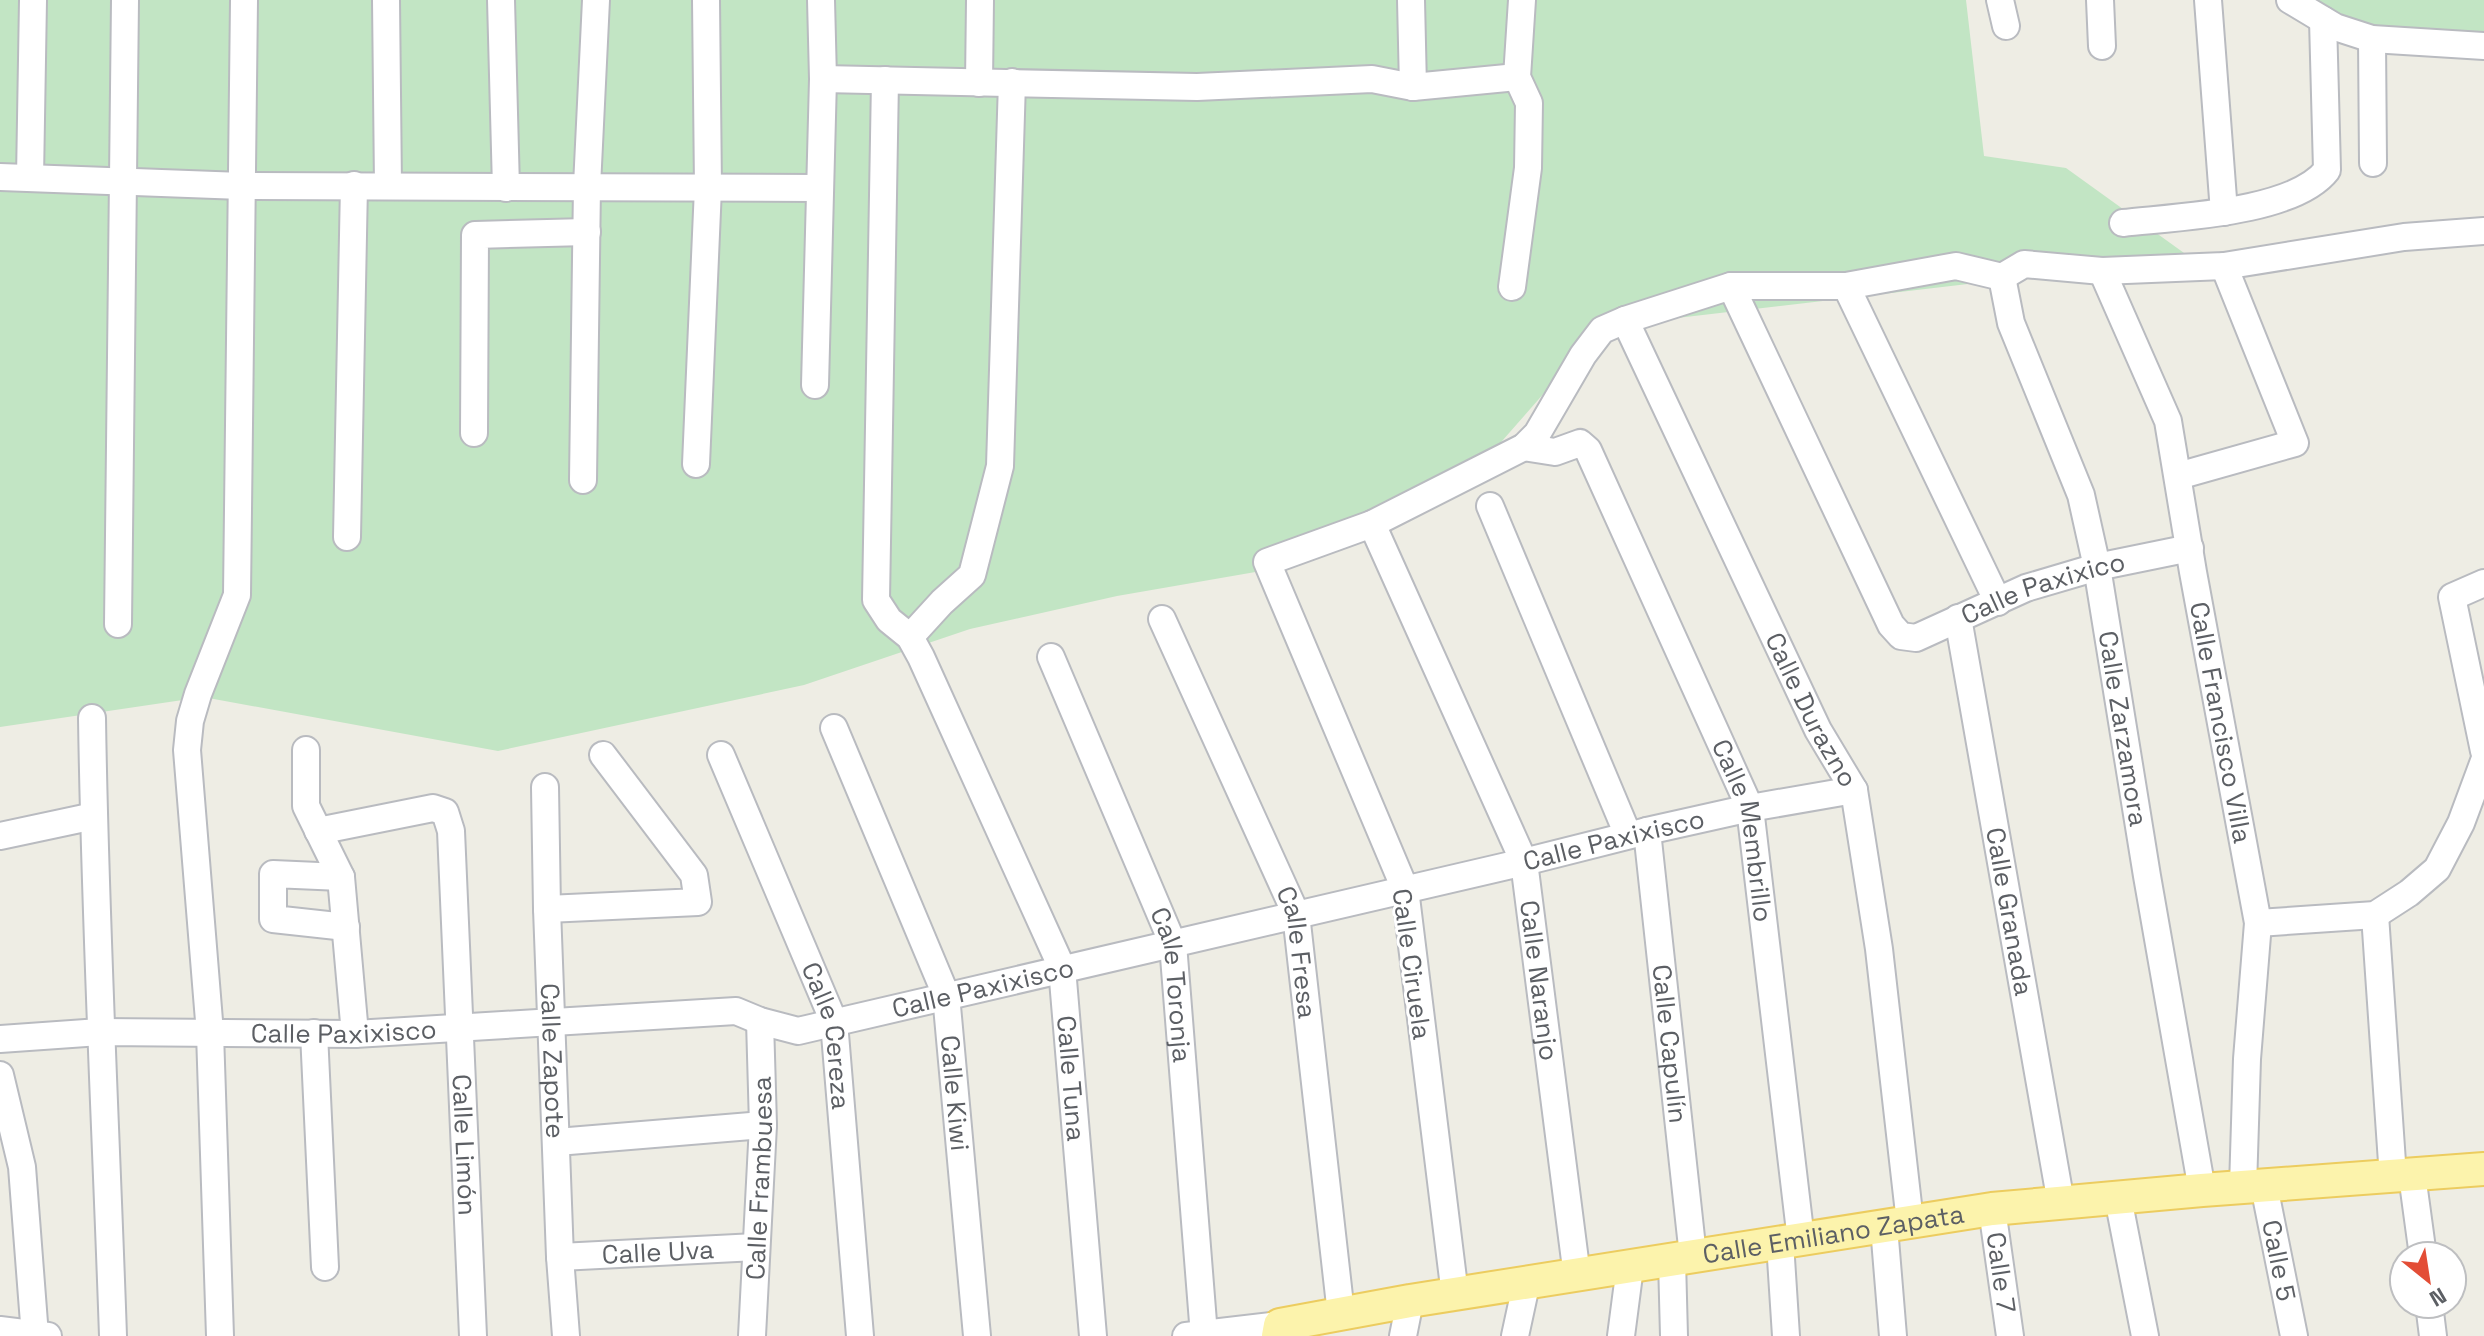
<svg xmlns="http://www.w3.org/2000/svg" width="2484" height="1336" font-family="'Space Grotesk',sans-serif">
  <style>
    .green { fill: #c2e5c4 }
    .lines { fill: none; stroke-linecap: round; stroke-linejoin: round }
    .minor-casing { stroke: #b9bbc0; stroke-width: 30 }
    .major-casing { stroke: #eccc5f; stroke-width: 36 }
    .minor { stroke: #fff; stroke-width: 26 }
    .major { stroke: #fcf3ac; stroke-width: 32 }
    .labels { text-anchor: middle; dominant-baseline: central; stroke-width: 6; stroke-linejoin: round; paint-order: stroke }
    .street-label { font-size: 26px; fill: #5c5f64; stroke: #fff }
  </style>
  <rect width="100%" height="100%" fill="#eeede4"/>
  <path class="green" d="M0 0H1966L1984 156 2066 168 2191 258 1591 328 1545 392 1488 457 1267 570 1117 596 970 629 804 685 498 751 203 697 0 727Z
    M2311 0H2484V36L2385 34Z"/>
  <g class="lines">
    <g class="minor-casing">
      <g id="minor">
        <path d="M386 0 388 186"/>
        <path d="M501 0 506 188"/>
        <path d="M1411 0 1413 87"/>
        <path d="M2000 0 2006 26"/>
        <path d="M2100 0 2102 46"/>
        <path d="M2208 0 2224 212"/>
        <path d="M2290 0 2335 27 2372 39 2484 46"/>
        <path d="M2372 39 2373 163"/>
        <path d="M823 79 1197 87 1372 79 1413 87 1517 77"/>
        <path id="s1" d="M885 80 876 600 889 620 910 637 921 657 1062 968 1093 1336"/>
        <path d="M979 83 980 0"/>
        <path d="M0 177 242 186 819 188"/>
        <path d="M30 178 33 0"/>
        <path d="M2123 223C2176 217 2294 213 2327 170L2323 20"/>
        <path id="s2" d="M2102 271 2168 421 2193 572 2258 923 2247 1059 2243 1187"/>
        <path id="s3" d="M2002 277 2011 323 2081 495 2097 567 2147 876 2202 1190"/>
        <path id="s4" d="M1731 286 1891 625 1901 636 1916 638 2026 588 2097 567 2190 548"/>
        <path d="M1846 286 1998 602"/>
        <path d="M1512 287 1528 168 1529 103 1517 77 1522 0"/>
        <path id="s5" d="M1625 320 1818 730 1854 790 1879 949 1910 1222"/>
        <path d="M815 385 823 79 821 0"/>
        <path d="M474 433 475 235 587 232"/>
        <path id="s6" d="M1524 447 1555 452 1580 443 1588 450 1750 808 1801 1240"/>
        <path d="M696 464 708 188 706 0"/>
        <path d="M2178 476 2295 443 2224 266"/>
        <path d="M583 480 587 186 596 0"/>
        <path d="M1490 506 1628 835"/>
        <path id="s7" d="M1372 524 1524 862 1577 1276"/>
        <path d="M347 537 354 185"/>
        <path d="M2484 583 2452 597 2484 751"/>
        <path id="s8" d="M1958 618 2061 1203"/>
        <path id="s9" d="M1162 619 1296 914 1341 1314"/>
        <path d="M118 624 125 0"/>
        <path d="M910 637 942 602 972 575 1000 466 1012 82"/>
        <path id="s10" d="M1051 657 1173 944 1204 1335"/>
        <path d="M92 718C95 924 106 1130 113 1336"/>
        <path id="s11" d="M834 728 946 995 977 1336"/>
        <path d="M306 750V806L341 877 355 1034"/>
        <path id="s12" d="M721 755 834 1022 860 1336"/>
        <path id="s13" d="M545 787 547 909 560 1257 566 1336"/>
        <path id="s14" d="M318 831 433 808 445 812 451 831 473 1336"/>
        <path id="s15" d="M1647 831 1693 1256"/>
        <path d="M0 836 94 816"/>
        <path d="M341 877 273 874V919L346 927"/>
        <path d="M547 909 698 902 694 875 603 755"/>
        <path d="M2375 915 2393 1177"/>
        <path d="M2258 923 2375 915 2409 893 2437 869 2461 823 2484 761"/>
        <path d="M314 1033 325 1267"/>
        <path id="s16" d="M0 1039 100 1032 355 1034 736 1011 760 1021 798 1031 1524 862 1647 831 1750 808 1854 790"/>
        <path d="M0 1075 22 1167 35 1336"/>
        <path d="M557 1142 763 1125"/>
        <path d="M2412 1175 2423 1256"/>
        <path id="s17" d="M2264 1186 2294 1336"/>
        <path d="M2118 1198 2145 1336"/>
        <path id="s18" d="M1992 1209 2010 1336"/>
        <path d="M1884 1227 1893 1336"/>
        <path d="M1780 1243 1786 1336"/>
        <path id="s19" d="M560 1257 756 1247"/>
        <path d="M1672 1260 1674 1336"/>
        <path d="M1455 1295 1405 889 1267 562 1372 524 1524 447 1537 434 1583 355 1602 330 1625 320 1731 286H1846L1956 266 2002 277 2024 264 2102 271 2224 266 2404 237 2484 231"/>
        <path d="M2429 1304 2433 1336"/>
        <path d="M0 1330 48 1336"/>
        <path d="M220 1336 210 1033 187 750 190 721 198 694 237 595 244 0"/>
        <path id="s20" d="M752 1336 763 1125 760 1021"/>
        <path d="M1186 1336 1280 1325"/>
        <path d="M1403 1336 1410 1301"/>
        <path d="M1515 1336 1526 1285"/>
        <path d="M1621 1336 1630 1267"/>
      </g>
    </g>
    <g class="major-casing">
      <g id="major">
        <path id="s21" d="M1278 1336 1280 1325 1410 1301 1992 1209 2202 1190 2484 1169"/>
      </g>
    </g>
    <use href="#minor" class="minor"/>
    <use href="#major" class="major"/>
  </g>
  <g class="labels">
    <g class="street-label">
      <text stroke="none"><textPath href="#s4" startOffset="542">Calle Paxixico</textPath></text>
      <text stroke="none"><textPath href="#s5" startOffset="432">Calle Durazno</textPath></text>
      <text stroke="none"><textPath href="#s2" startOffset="470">Calle Francisco Villa</textPath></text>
      <text stroke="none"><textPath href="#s3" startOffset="470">Calle Zarzamora</textPath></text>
      <text stroke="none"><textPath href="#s6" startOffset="482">Calle Membrillo</textPath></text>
      <text stroke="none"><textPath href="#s16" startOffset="1640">Calle Paxixisco</textPath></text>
      <text stroke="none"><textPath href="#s8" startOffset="298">Calle Granada</textPath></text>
      <text stroke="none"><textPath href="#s9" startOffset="362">Calle Fresa</textPath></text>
      <text transform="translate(1412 964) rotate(82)">Calle Ciruela</text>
      <text stroke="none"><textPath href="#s7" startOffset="490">Calle Naranjo</textPath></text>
      <text stroke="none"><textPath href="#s10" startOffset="352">Calle Toronja</textPath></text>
      <text stroke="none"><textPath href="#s16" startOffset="992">Calle Paxixisco</textPath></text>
      <text stroke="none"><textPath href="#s16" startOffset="344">Calle Paxixisco</textPath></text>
      <text stroke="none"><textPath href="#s12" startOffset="302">Calle Cereza</textPath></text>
      <text stroke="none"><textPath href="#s15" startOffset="214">Calle Capulín</textPath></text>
      <text stroke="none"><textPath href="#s13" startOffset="274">Calle Zapote</textPath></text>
      <text stroke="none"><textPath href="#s1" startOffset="1046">Calle Tuna</textPath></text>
      <text stroke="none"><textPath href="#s11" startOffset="388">Calle Kiwi</textPath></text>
      <text stroke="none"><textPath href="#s14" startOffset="464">Calle Limón</textPath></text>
      <text stroke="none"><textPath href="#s20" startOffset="158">Calle Frambuesa</textPath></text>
      <text stroke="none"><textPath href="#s21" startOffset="572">Calle Emiliano Zapata</textPath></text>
      <text stroke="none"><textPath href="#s19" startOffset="98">Calle Uva</textPath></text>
      <text stroke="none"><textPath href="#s17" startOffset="76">Calle 5</textPath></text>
      <text stroke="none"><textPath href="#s18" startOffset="64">Calle 7</textPath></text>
    </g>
  </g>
  <g transform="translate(2428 1280) rotate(150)"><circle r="38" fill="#ffffff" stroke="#bebfc1" stroke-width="2"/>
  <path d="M0-6L14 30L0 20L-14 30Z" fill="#e34d36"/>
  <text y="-12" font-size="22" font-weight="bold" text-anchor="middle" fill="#5c5f64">N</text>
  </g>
</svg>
